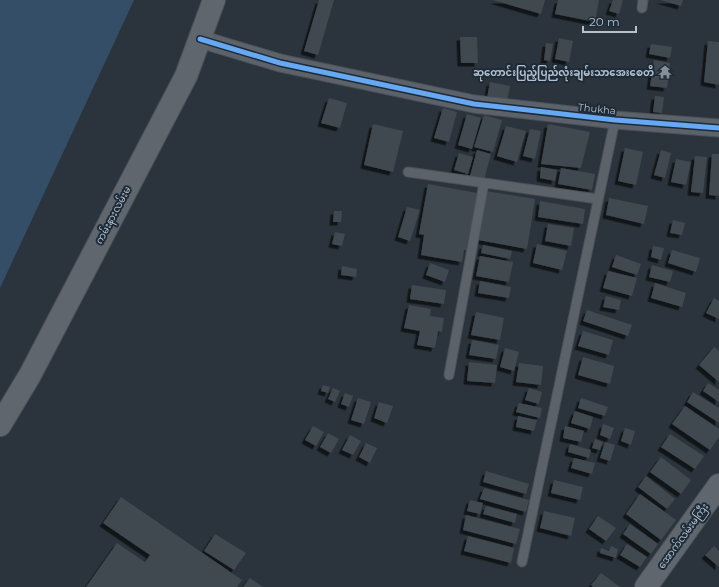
<svg xmlns="http://www.w3.org/2000/svg" width="719" height="587" font-family="Montserrat,'Noto Sans Myanmar',sans-serif">
  <style>
    .water { fill: #354e68 }
    .building { fill: #40484f; filter: url(#shadow) }
    .lines { fill: none; stroke-linecap: round; stroke-linejoin: round }
    .lane-casing { stroke: #495056; stroke-width: 11 }
    .street-casing { stroke: #495056; stroke-width: 19 }
    .secondary-casing { stroke: #495056; stroke-width: 24 }
    .lane { stroke: #5c6269; stroke-width: 9 }
    .street { stroke: #5c6269; stroke-width: 17 }
    .secondary { stroke: #60666e; stroke-width: 22 }
    .cycleway-casing { stroke: #1d2b38; stroke-width: 8 }
    .cycleway { stroke: #66a8f1; stroke-width: 5 }
    .labels { text-anchor: middle; dominant-baseline: central; stroke-width: 4; stroke-linejoin: round; paint-order: stroke }
    .poi-label { font-size: 10px; font-weight: bold; fill: #b5c0cd; stroke: #1d2b38; text-anchor: end }
    .street-label { font-size: 10px; fill: #b5c0cd; stroke: #1d2b38 }
  </style>
  <defs>
    <filter id="shadow"><feDropShadow dx="-3.5" dy="3.5" stdDeviation="0" flood-color="#0009"/></filter>
  </defs>
  <rect width="100%" height="100%" fill="#2b343c"/>
  <path class="water" d="M0 0H134L0 288Z"/>
  <path class="building" d="M319 0H334L318 55 304 51Z
    M493 0H545L541 14Z
    M558 0H599L595 22 555 14Z
    M613 0H623L619 14 609 11Z
    M660 0H683L681 6Z
    M460 37H477L478 63H461Z
    M559 38 573 41 569 62 555 59Z
    M708 41 719 42V85L704 82Z
    M546 43 553 44 550 61 544 60Z
    M651 44 672 47 670 58 649 54Z
    M654 60 670 63 667 88 650 86Z
    M490 82 510 86 507 101 487 98Z
    M655 96 664 97 662 113 653 112Z
    M329 98 347 103 340 128 321 123Z
    M443 108 457 112 449 142 434 138Z
    M467 114 481 118 472 149 458 145Z
    M484 115 502 120 493 152 474 147Z
    M373 124 403 131 393 172 364 165Z
    M548 124 590 132 581 168 541 164Z
    M506 126 526 131 517 162 497 156Z
    M530 129 541 131 535 159 523 156Z
    M625 148 643 152 636 185 618 181Z
    M477 150 491 154 484 180 470 176Z
    M661 150 671 153 665 178 654 175Z
    M459 153 473 157 468 174 454 170Z
    M712 154H719V196L709 195Z
    M695 156 707 157 703 193 691 192Z
    M676 159 691 162 686 185 671 182Z
    M541 167 557 170 555 181 540 178Z
    M561 168 595 174 592 190 558 184Z
    M428 184 477 193 467 251 464 250 462 262 421 255 424 235 419 234Z
    M486 191 535 199 527 249 478 240Z
    M609 198 648 206 644 224 606 215Z
    M540 201 585 209 583 224 538 217Z
    M407 207 420 210 410 241 398 237Z
    M334 211H342L341 222H333Z
    M673 220 685 223 682 235 670 233Z
    M548 224 574 228 571 246 545 241Z
    M335 232 345 234 342 246 332 244Z
    M537 244 567 251 562 270 533 263Z
    M483 245 512 251 510 259 481 253Z
    M653 246 664 248 661 260 651 257Z
    M672 250 700 258 696 272 668 263Z
    M616 255 641 264 637 275 612 267Z
    M480 256 513 262 509 282 476 276Z
    M430 263 449 270 445 282 426 275Z
    M652 265 673 271 670 282 649 277Z
    M342 266 357 269 356 277 341 275Z
    M608 271 637 278 632 296 603 288Z
    M480 281 511 287 509 298 478 293Z
    M655 283 686 293 682 307 651 298Z
    M412 285 446 290 444 304 410 299Z
    M606 296 621 300 619 310 603 307Z
    M714 298 719 301V319L706 313Z
    M409 305 431 309 430 316 444 318 442 332 438 331 435 348 417 345 420 331 404 328Z
    M587 310 632 325 628 336 583 321Z
    M476 312 504 318 500 340 471 335Z
    M583 331 613 340 609 355 578 346Z
    M472 340 499 345 496 359 469 355Z
    M714 347 719 351V382L699 365Z
    M505 348 519 352 514 371 500 367Z
    M583 357 614 366 610 384 578 375Z
    M469 362 497 365 495 383 467 381Z
    M519 363 543 366 541 385 516 382Z
    M708 383 719 390V402L703 391Z
    M323 385 330 387 328 393 321 391Z
    M333 388 340 391 335 402 328 399Z
    M529 388 542 392 539 404 525 400Z
    M693 392 719 408V423L687 402Z
    M345 393 353 396 349 407 341 404Z
    M358 398 371 402 364 424 351 420Z
    M581 398 608 407 605 416 578 408Z
    M379 402 393 406 387 423 374 418Z
    M519 403 542 408 540 418 516 412Z
    M685 406 719 429V437L710 450 672 424Z
    M575 411 593 417 590 429 571 423Z
    M518 416 537 420 534 431 516 427Z
    M603 424 614 428 610 439 600 435Z
    M313 426 324 432 316 446 305 440Z
    M565 426 584 431 581 442 563 438Z
    M625 428 635 431 631 445 621 441Z
    M328 433 339 439 331 453 320 447Z
    M670 434 704 456 695 469 661 447Z
    M350 435 361 441 353 455 342 450Z
    M595 439 603 442 600 450 592 448Z
    M605 442 615 445 610 461 600 458Z
    M366 443 377 448 370 463 359 457Z
    M570 444 591 450 589 458 568 452Z
    M661 457 691 480 681 494 650 472Z
    M574 458 595 463 592 474 571 468Z
    M486 471 529 484 526 494 483 482Z
    M646 476 675 499 667 509 638 487Z
    M554 480 583 487 580 500 551 493Z
    M484 488 529 500 526 512 480 499Z
    M640 494 676 520 661 540 626 514Z
    M121 497 242 580 237 587H86L117 543 145 562 150 555 103 523Z
    M470 500 483 503 480 514 467 511Z
    M486 506 517 514 515 523 483 514Z
    M544 511 575 518 571 536 540 528Z
    M466 515 520 529 516 544 463 530Z
    M598 516 616 528 606 541 589 529Z
    M630 524 658 544 651 554 623 534Z
    M215 534 246 553 234 570 204 551Z
    M468 536 514 548 511 563 464 551Z
    M627 544 647 557 640 567 620 555Z
    M611 546 618 549 616 558 600 553 601 548 609 551Z
    M714 546 719 551V567L705 555Z
    M601 573 620 587H593L591 585Z
    M250 578 263 587H243Z"/>
  <g class="lines">
    <g class="lane-casing">
      <path id="lane" d="M642 8 643 0
        M408 172 598 199
        M449 375 484 183
        M522 562 615 120"/>
    </g>
    <g class="street-casing">
      <path id="street" d="M200 39 280 63 474 104 615 120 719 128"/>
    </g>
    <g class="secondary-casing">
      <path id="secondary" d="M0 425 30 375 186 76 214 0
        M646 587 719 485"/>
    </g>
    <use href="#lane" class="lane"/>
    <use href="#street" class="street"/>
    <use href="#secondary" class="secondary"/>
    <g class="cycleway-casing">
      <path id="cycleway" d="M200 39 280 63 474 104 615 120 719 128"/>
    </g>
    <use href="#cycleway" class="cycleway"/>
  </g>
  <defs>
    <g id="temple-bare" transform="scale(1.08)"><path d="M0-6L5-2H3V0L6.5 2.5H4V6H1.5V3h-3V6H-4V2.5H-6.5L-3 0V-2H-5Z" fill="#858f9a" stroke="#1d2b38" stroke-width="2.5" paint-order="stroke"/></g>
  </defs>
  <g fill-rule="evenodd">
    <use href="#temple-bare" x="665" y="72"/>
  </g>
  <g class="labels">
    <g class="poi-label">
      <text x="654" y="72">ဆုတောင်းပြည့်ပြည်လုံးချမ်းသာအေးစေတီ</text>
    </g>
    <g class="street-label">
      <text transform="translate(597 109) rotate(6)">Thukha</text>
      <text transform="translate(113 215) rotate(-62)">ကမ်းနားလမ်းမ</text>
      <text transform="translate(683 536) rotate(-54)">အောက်လမ်းမကြီး</text>
    </g>
  </g>
  <path d="M583 26v6h53v-6" fill="none" stroke="#b5c0cd" stroke-width="2"/>
  <text x="589" y="26" font-size="12" fill="#b5c0cd" stroke="#1d2b38" stroke-width="3" paint-order="stroke">20 m</text>
</svg>
